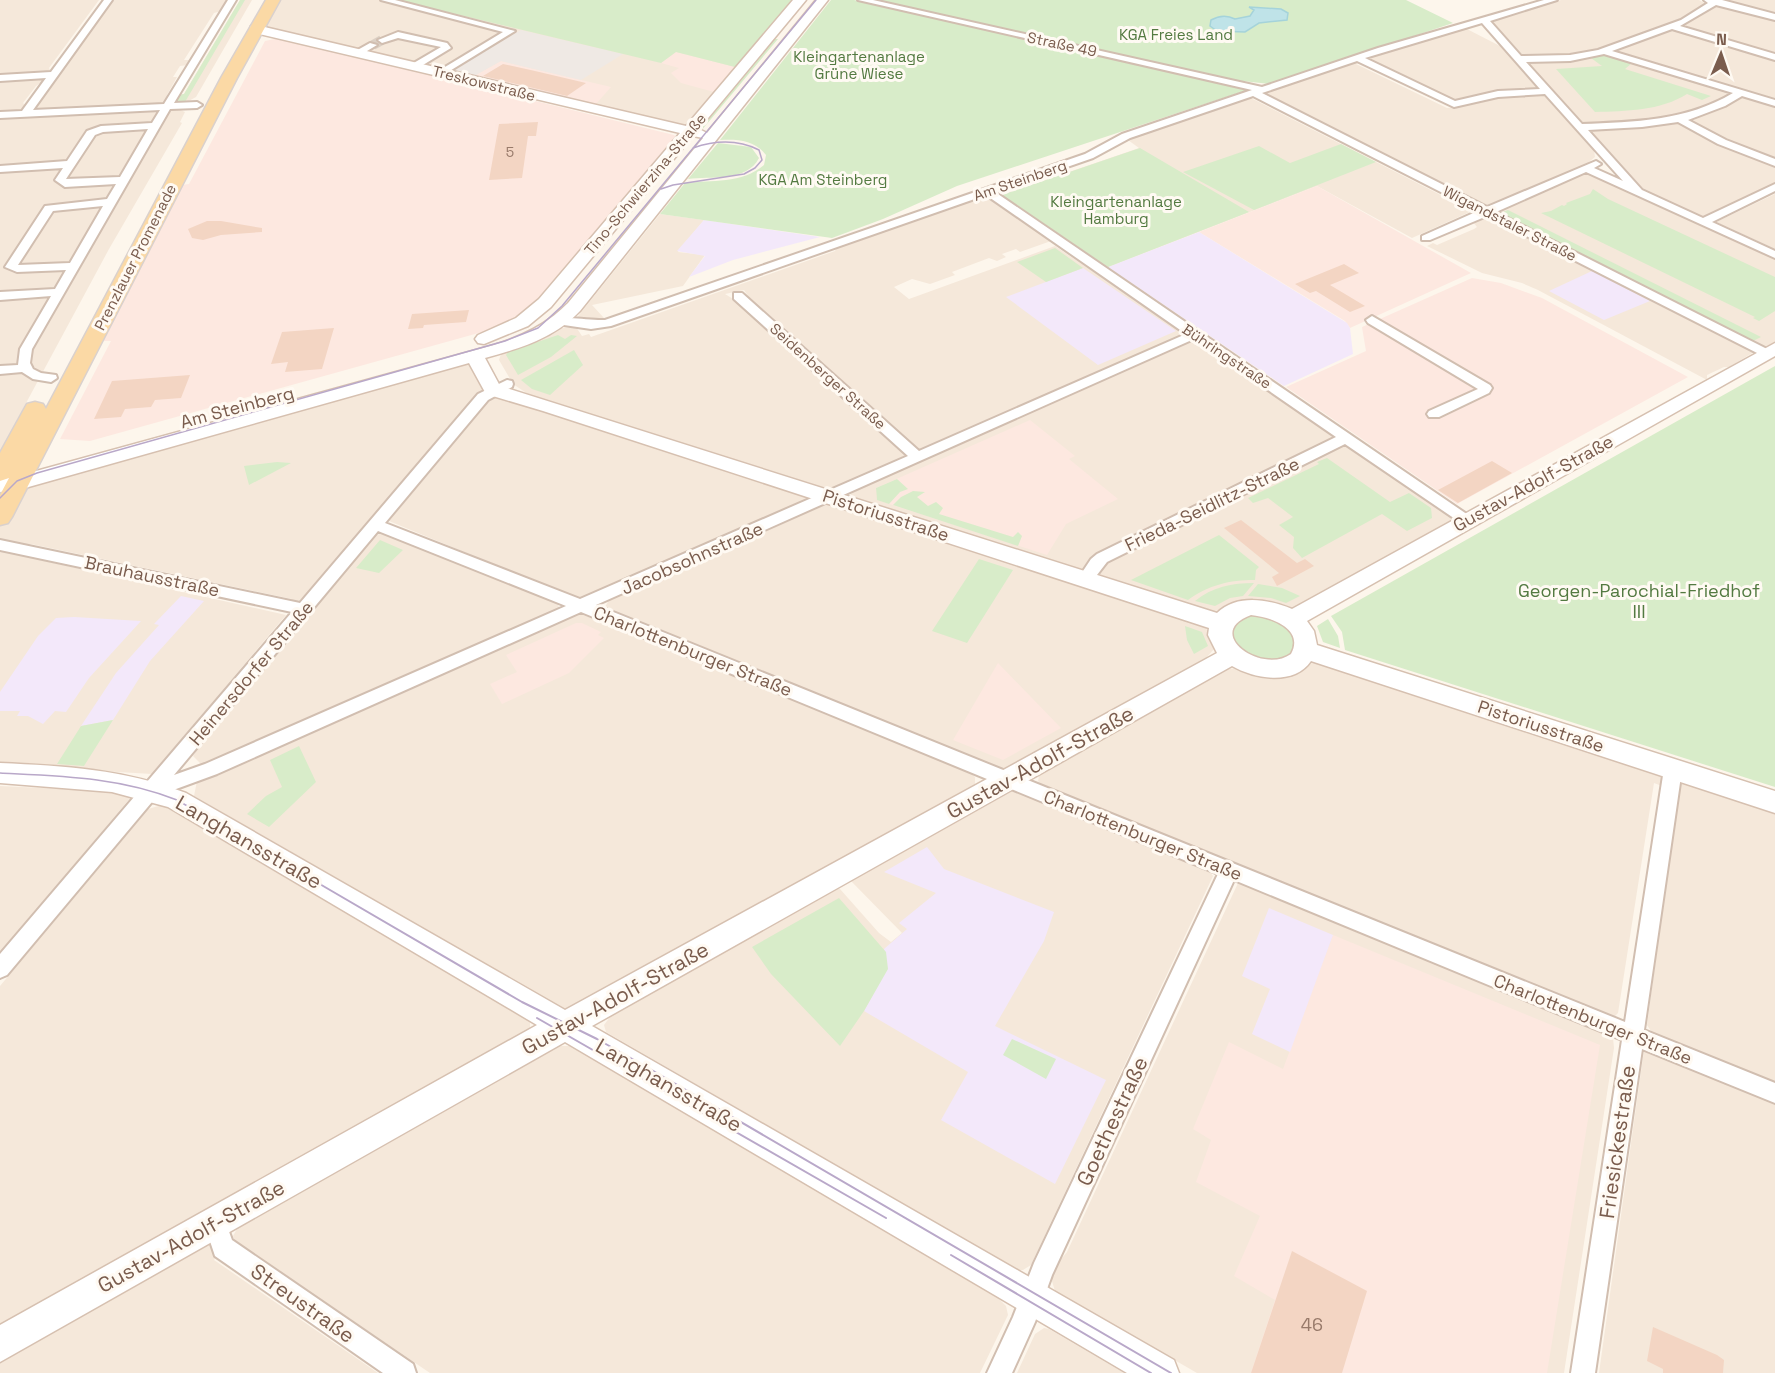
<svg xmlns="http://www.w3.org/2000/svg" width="1775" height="1373" font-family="'Space Grotesk',sans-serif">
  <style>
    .residential { fill: #f5e8da }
    .commercial { fill: #fde8e0 }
    .industrial { fill: #efe9e4 }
    .education { fill: #f3e8fa }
    .green { fill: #d8ecc9 }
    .water { fill: #bfe3e8; stroke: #a5d3da; stroke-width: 1.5 }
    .building { fill: #f3d5c3 }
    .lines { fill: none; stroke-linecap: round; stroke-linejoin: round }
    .street-tunnel { stroke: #dcd0c4; stroke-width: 10; stroke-dasharray: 10 4.5; stroke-linecap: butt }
    .street-casing { stroke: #d1beb0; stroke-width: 4 }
    .secondary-casing { stroke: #d6c0b0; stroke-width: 3 }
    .primary-casing { stroke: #dad1cd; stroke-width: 3 }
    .street { fill: #fff; fill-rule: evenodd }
    .secondary { fill: #fff; fill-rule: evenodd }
    .primary { fill: #fbd9a5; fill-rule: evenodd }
    .tram-far1 { stroke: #b9a8c9; stroke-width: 1.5 }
    .tram { stroke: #b9a8c9; stroke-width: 2 }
    .labels { text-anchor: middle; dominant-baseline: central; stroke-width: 6; stroke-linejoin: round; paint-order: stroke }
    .far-number-label { font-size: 14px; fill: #987a6a }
    .far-park-label { font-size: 15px; fill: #537a41; stroke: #fffaf3 }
    .far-street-label { font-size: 15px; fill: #7a5c4d; stroke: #fffaf3 }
    .street-label { font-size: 18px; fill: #7a5c4d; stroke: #fffaf3 }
    .park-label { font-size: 18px; fill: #537a41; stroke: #fffaf3 }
    .near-number-label { font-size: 18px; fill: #987a6a }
    .near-street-label { font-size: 21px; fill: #7a5c4d; stroke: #fffaf3 }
  </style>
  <rect width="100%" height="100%" fill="#fdf6ec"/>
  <path class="residential" d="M0 0H99L49 68 51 72 0 77Z
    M111 0H228L221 11 214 13 184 60H191L188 65 180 66 173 77H177L167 95 169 96 163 103 35 110 34 107Z
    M240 0H252L196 97 185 103H174L177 95 184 94Z
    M277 0H796L688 127 263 26Z
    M1561 0H1699L1706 4 1693 15 1671 25 1594 51 1568 55 1524 57 1491 20Z
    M1721 0H1775V16Z
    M1722 4 1775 18V56L1679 27 1700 16 1714 5Z
    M1463 27 1500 46 1541 90 1456 103 1363 58Z
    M1672 29 1775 59V102L1611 51Z
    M1605 54 1735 93 1736 94 1679 119 1582 125 1525 62Z
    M1355 60 1362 62 1356 64 1447 108 1459 107 1495 96 1543 92 1594 150 1595 157 1584 166 1487 207 1261 94 1262 92Z
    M25 78H44L45 80 36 86 23 103 27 107 24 109 17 112 0 114V82Z
    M1741 95 1775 105V162L1719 139 1686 120 1716 110Z
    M1251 98 1472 211 1412 238 1317 186 1108 267 1002 195 1139 148 1128 140Z
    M178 109 185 112 180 122 182 123 109 249 18 418 0 459V119Z
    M1681 123 1775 165V185L1701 218 1641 188 1586 128Z
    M1584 173H1591L1775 258V342L1765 347 1760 346 1495 212Z
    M1775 194V249L1716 222Z
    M986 196 1051 241 1020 252 1016 249 1002 254 1006 257 997 261 989 258 952 272 955 275 930 284 912 279 894 287 909 299 1055 246 1179 329 1182 332 1181 336 918 450 755 306 744 290 725 294 748 308 906 453V455L845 483 832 492 531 396 513 384 499 360 502 351 542 338 561 328 576 327 582 336 589 334 591 337 835 251 837 247Z
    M660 214 704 220 678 252 705 255 683 286 592 305 604 318 575 320Z
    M1488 216 1745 345 1754 352 1729 367H1724L1707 375V380L1538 290 1522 283 1482 273 1427 246 1433 243 1437 245 1474 229 1477 227 1473 222Z
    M1192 341 1200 342 1334 436V440L1084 571 849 497 854 490Z
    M467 363 471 364 484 389 477 393 309 591 311 592 298 601 291 602 292 599 31 544 24 546 0 541V523L22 487Z
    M491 397 502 398 813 498 584 599H578L389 521 485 405 482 404Z
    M1342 446H1348L1449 514 1452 520 1292 609 1208 611 1097 578V572L1109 561Z
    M829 503 1158 608 1206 628 1215 645 1214 649 1206 658 1008 768 1000 769 606 611 605 607 609 600Z
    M386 533 558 604 559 608 208 764 202 765 193 756 196 751 375 535Z
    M0 549 18 552V555L286 615 152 774 0 765Z
    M581 614 969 772 975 777V784L796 885 566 1010 194 796 197 781 571 616Z
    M1314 663 1664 776 1662 786 1654 783 1618 1013 1615 1016 1607 1017 1043 787 1038 781 1039 776 1042 773 1225 669Z
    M1682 782 1775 812V1084L1661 1037 1651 1031 1647 1025 1679 786Z
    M0 786 85 790 87 787 115 790 131 797 0 954Z
    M1009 791 1018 792 1209 871 1213 876 1031 1265 1023 1270H1017L606 1032 604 1025 610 1017 836 888 840 889 879 933 891 942 902 933 851 881Z
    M162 805 524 1018 530 1022V1029L0 1327V986L148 809Z
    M1238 883H1243L1607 1032 1613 1038 1614 1048 1564 1373H1197L1055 1291 1051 1278 1058 1263 1067 1252Z
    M559 1046H570L998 1298 1006 1306 1008 1315 980 1373H430L244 1247 238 1249 233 1236 238 1227Z
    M1644 1050H1650L1775 1102V1373H1599Z
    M212 1243 217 1255 214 1260 378 1373H0V1362Z
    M1044 1328 1049 1329 1124 1373H1017L1035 1334Z"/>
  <path class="commercial" d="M279 38 674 135 676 137 534 303 511 320 493 329 90 441 60 439 111 341H103L182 185 189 184 265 41Z
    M676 52 735 67 714 92 681 83 671 73 679 68 661 63Z
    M501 61 611 87 596 104 592 105 474 76Z
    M1317 186 1416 242 1471 273 1350 328 1345 321 1199 232Z
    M1472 278 1501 283 1542 298 1688 377 1457 504 1286 387 1366 351 1362 327Z
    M1030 420 1075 456 1069 459 1118 499 1066 524 1047 555 877 500 876 488Z
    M576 623H582L601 632 598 635 604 638 569 673 502 704 490 684 517 672 506 655Z
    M998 663 1061 728 1003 760 953 740Z
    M1333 935 1600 1045 1547 1373H1251L1275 1300 1234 1276 1260 1216 1196 1182 1211 1140 1193 1129 1229 1042 1283 1069Z"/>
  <path class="industrial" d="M521 30 623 54 581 80 501 61 474 76 451 71Z"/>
  <path class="education" d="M704 220 820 237 733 260 689 277 705 256 677 251Z
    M1199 232 1347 323 1350 328 1353 354 1284 386 1108 267Z
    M1083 268 1176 331 1098 365 1006 297Z
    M1592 271 1650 301 1604 320 1549 291Z
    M181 596 204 601 150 661 113 720 81 726 116 673 159 625 154 624Z
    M74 617 141 621 89 678 66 712 55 711 43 724 28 716H17L20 711H0V692L38 636 56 618Z
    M927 847 944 869 1054 912 1044 941 995 1026 1106 1080 1055 1184 941 1120 968 1072 864 1011 887 969 884 949 907 929 899 923 936 893 884 872Z
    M1269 908 1333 935 1290 1052 1252 1034 1270 989 1242 976Z"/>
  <path class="green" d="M240 0H245L185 102H175L179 95 184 94Z
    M397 0H793L735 67 676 52 661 63Z
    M831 0H854L1250 89 957 186 883 219 832 238 660 214 685 183C711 180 742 184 764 165L766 155C755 140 737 139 720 140Z
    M870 0H1406L1453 23 1270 84 1224 79Z
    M772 39H778L701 131 696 130Z
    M1605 54 1632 63 1625 69 1711 96 1702 100 1687 94C1660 111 1626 111 1595 112L1556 69 1602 66 1591 58Z
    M718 143 751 147 759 158C747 182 711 176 688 179Z
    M1341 144 1376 162 1254 210 1183 172 1259 146 1290 163Z
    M1140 148 1249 212 1108 267 1002 195Z
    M1593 189 1608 199 1775 277V311L1759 321 1753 318 1755 317 1541 213 1551 211 1562 205 1564 206 1567 204 1566 203 1590 194Z
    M1508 210 1761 337 1751 342 1498 214Z
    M1055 248 1083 268 1046 282 1017 262Z
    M558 335 565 339 571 335 577 336 551 357 518 375 506 355 508 352Z
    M574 350 583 365 550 395 532 389 521 380Z
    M1775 366V787L1345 650 1342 632 1331 616Z
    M1327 458 1390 502 1409 493 1431 508 1432 518 1407 531 1382 514 1302 558 1293 548 1294 537 1279 525 1293 517 1268 498 1253 503 1248 498 1319 464 1317 462Z
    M277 462 291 463 249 485 244 466Z
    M897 479 908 489 900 492 889 504 877 500 876 488Z
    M913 491 925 492 917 497 928 506 936 502 943 508 939 514 1013 537 1018 532 1022 536 1018 546 893 505 901 497Z
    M1219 535 1259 567 1256 570 1255 580C1229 580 1209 585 1188 600L1131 580Z
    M380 540 403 550 379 573 356 568Z
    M979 559 1013 570 967 643 932 631Z
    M1254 583 1243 596 1230 598 1215 606 1195 601C1212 587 1232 583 1254 583Z
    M1258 584 1282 588 1300 596 1286 603 1271 598 1248 596Z
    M1267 614 1295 634V651C1277 669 1255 658 1236 649L1229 631 1243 615Z
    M1328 619 1338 636 1340 648 1323 642 1317 626Z
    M1185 626 1202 632 1208 646 1194 654 1187 640Z
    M113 720 84 766 57 764 81 726Z
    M299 746 316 782 269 827 247 814 266 796 282 787 270 760Z
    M839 898 886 952 888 969 864 1011 840 1046 771 974 752 947Z
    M1012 1039 1056 1059 1046 1079 1003 1055Z"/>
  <path class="water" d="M1249 7 1281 9 1288 13 1287 20 1259 23 1245 32 1217 31 1210 26 1211 20C1220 15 1227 15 1235 19L1250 16 1254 10Z"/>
  <path class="building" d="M503 64 535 71 586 83 567 96 483 76Z
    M538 122 536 136H528L522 178 489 180 499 124Z
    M207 221H221L262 228V232L221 235 203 240 192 238 188 229Z
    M1344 264 1359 273 1330 285 1365 306 1350 312 1316 291 1310 293 1295 284Z
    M469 310 466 322 424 325 423 328 408 329 412 314Z
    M334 328 322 369 285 372 288 362 271 364 282 332Z
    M190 375 181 398 155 400 151 407 125 409 121 417 94 419 112 381Z
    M1492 461 1512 473 1458 503 1438 490Z
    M1241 520 1297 563 1305 559 1314 566 1277 586 1272 577 1279 573 1224 528Z
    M1292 1251 1367 1291 1342 1373H1251Z
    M1653 1327 1717 1355 1724 1360 1723 1373H1663V1369L1647 1361Z"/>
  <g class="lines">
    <path class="street-tunnel" d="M373 45 382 40"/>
    <g class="street-casing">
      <path id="street" d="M104 0H112L33 110 164 104 228 0H236L174 103 197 102 202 105 197 108 170 109 32 349 30 363 33 369 41 373 56 375 57 378 51 382 33 379 22 372 0 374V366L18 365 20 349 51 296 0 300V292L55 289 66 270 17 272 5 267 45 206 107 199 116 184 65 187 55 180 63 168 0 172V166L67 161 87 131 101 126 152 123 160 110 0 118V112L22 111 46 78 0 81V75L51 72ZM148 129 120 177 66 179 95 135 103 132ZM103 206 70 263 18 265 53 211Z
        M381 0H395L515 31 448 72 443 69 445 67 503 32Z
        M858 0H873L1262 87 1378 48 1544 0H1557L1490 21 1521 56 1570 55 1598 50 1681 20 1708 3 1704 0H1722L1775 14V20L1716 5 1680 26 1775 54V60L1672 29 1612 51 1775 100V106L1742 96 1725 106 1688 120 1726 140 1775 159V166L1718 144 1678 122 1642 127 1588 130 1642 190 1703 218 1775 184V191L1712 222 1775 251V258L1586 172 1496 212 1769 350 1771 353 1769 356 1765 357 1487 216 1430 240H1422V236L1478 211 1253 96 1130 138 1093 158 995 192 1471 517 1473 520 1471 523H1461L1345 444 1107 562 1090 584H1080L1077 580 1091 559 1097 554 1336 437 1194 339 596 605 1625 1022 1664 769 1667 764 1673 762 1679 764 1682 769 1644 1030 1775 1083V1103L1642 1049 1595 1373H1571L1622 1040 1234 880 1052 1275 1035 1322 1012 1373H987L1013 1317 1034 1263 1218 874 581 612 217 774 157 796 7 975 0 978V954L292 612 0 550V540L300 603 478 394 507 380 512 381 513 384 512 387 488 400 385 523 580 599 908 456 734 299V293H742L919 451 1186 334 986 195 611 326 591 329 557 324 555 321C563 315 592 321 605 320L1085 154 1122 134 1252 90ZM1482 23 1540 89 1498 91 1455 101 1365 58ZM1604 54 1733 93C1686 121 1635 122 1582 124L1526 62 1570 61ZM1357 61 1454 107 1498 97 1545 94 1623 181 1594 168 1601 164 1596 161 1487 207 1262 93ZM378 531 566 606 205 764 174 775Z
        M398 32 447 43 451 48 418 68H412V64L441 47 398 38 382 43 378 40Z
        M370 43 377 45 362 54 354 52Z
        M1372 316 1490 385 1492 388 1489 393 1439 417H1429L1427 414 1429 411 1478 389 1368 323 1366 320Z
        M215 1212 223 1215 232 1240 413 1364 416 1373H383L215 1256 204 1223 207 1215Z"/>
    </g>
    <g class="secondary-casing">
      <path id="secondary" d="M793 0H806L699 129 707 133 816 0H828L580 311C553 339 521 348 485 358L500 386 1217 613C1237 594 1268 599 1292 609L1775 343V356L1307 621 1314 631 1317 645 1775 791V813L1311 661C1294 686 1255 679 1232 666L592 1026 1174 1360 1179 1373H1127L565 1042 0 1362V1325L537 1025 168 807 112 792 0 783V763C66 766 123 769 186 793L565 1010 1217 653 1208 635 1209 628 543 411 486 394 469 363 25 488 0 492V478L18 476 494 345C523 336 546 325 568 303L703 138 693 136 551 307 528 326 484 344 478 343 475 339 478 335 516 318 539 299 680 133 251 32 250 29 251 26 256 25 686 126ZM1251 615C1270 617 1305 628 1291 654 1262 675 1202 633 1251 615Z"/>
    </g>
    <g class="primary-casing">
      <path id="primary" d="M266 0H280L237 78 12 517 8 523 0 525V495L9 478 0 481V453L27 404 35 402 43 404 46 409 221 78Z"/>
    </g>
    <use href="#street" class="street"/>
    <use href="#secondary" class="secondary"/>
    <use href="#primary" class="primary"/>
    <path class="tram-far1" d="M661 189 673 185 744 174 755 168 762 160 759 150C737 139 716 140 693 148
      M0 498 17 481 37 473 505 341 538 328 562 306 816 0
      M0 773C61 776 120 777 177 800L321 884"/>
    <path class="tram" d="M318 883 522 1002 597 1039 650 1069 1171 1373
      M537 1018 886 1218
      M951 1255 1151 1373"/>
  </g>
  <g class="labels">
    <g class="far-number-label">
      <text x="510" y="152">5</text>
    </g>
    <g class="far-park-label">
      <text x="1176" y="34">KGA Freies Land</text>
      <text x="859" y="56">Kleingartenanlage<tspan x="859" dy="17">Grüne Wiese</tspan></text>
      <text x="823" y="179">KGA Am Steinberg</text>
      <text x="1116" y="201">Kleingartenanlage<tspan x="1116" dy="17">Hamburg</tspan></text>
    </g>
    <g class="far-street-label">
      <text transform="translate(1062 44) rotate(12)">Straße 49</text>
      <text transform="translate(484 83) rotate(14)">Treskowstraße</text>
      <text transform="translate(1020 180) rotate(-19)">Am Steinberg</text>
      <text transform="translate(645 184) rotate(-50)">Tino-Schwierzina-Straße</text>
      <text transform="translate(1510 223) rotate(27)">Wigandstaler Straße</text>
      <text transform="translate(135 257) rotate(-63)">Prenzlauer Promenade</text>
      <text transform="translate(1227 356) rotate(34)">Bühringstraße</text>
      <text transform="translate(828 376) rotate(42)">Seidenberger Straße</text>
    </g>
    <g class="street-label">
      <text transform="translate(237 407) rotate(-15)">Am Steinberg</text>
      <text transform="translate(1533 483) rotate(-29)">Gustav-Adolf-Straße</text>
      <text transform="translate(1212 504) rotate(-26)">Frieda-Seidlitz-Straße</text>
      <text transform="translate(886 515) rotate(18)">Pistoriusstraße</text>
      <text transform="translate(692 558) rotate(-24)">Jacobsohnstraße</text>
      <text transform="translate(152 576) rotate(12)">Brauhausstraße</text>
      <text transform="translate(693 651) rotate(22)">Charlottenburger Straße</text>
      <text transform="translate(251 673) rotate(-50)">Heinersdorfer Straße</text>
      <text transform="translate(1541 726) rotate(18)">Pistoriusstraße</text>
      <text transform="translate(1143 835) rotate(22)">Charlottenburger Straße</text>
      <text transform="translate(1593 1019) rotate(22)">Charlottenburger Straße</text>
    </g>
    <g class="park-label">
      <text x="1639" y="590">Georgen-Parochial-Friedhof<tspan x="1639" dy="21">III</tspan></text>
    </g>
    <g class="near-number-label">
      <text x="1312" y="1324">46</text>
    </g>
    <g class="near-street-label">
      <text transform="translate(1040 762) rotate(-29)">Gustav-Adolf-Straße</text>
      <text transform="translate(249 842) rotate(30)">Langhansstraße</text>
      <text transform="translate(615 998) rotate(-29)">Gustav-Adolf-Straße</text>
      <text transform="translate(669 1085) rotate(30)">Langhansstraße</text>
      <text transform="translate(1112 1121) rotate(-65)">Goethestraße</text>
      <text transform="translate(1617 1142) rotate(-82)">Friesickestraße</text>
      <text transform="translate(191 1236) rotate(-29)">Gustav-Adolf-Straße</text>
      <text transform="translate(303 1303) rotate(35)">Streustraße</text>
    </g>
  </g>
  <g transform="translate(1721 54) rotate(2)" stroke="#fffaf3" stroke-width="4.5" paint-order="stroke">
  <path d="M0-4.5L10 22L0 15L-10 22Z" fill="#7a5c4d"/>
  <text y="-9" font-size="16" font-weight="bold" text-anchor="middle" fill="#7a5c4d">N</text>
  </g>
</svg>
